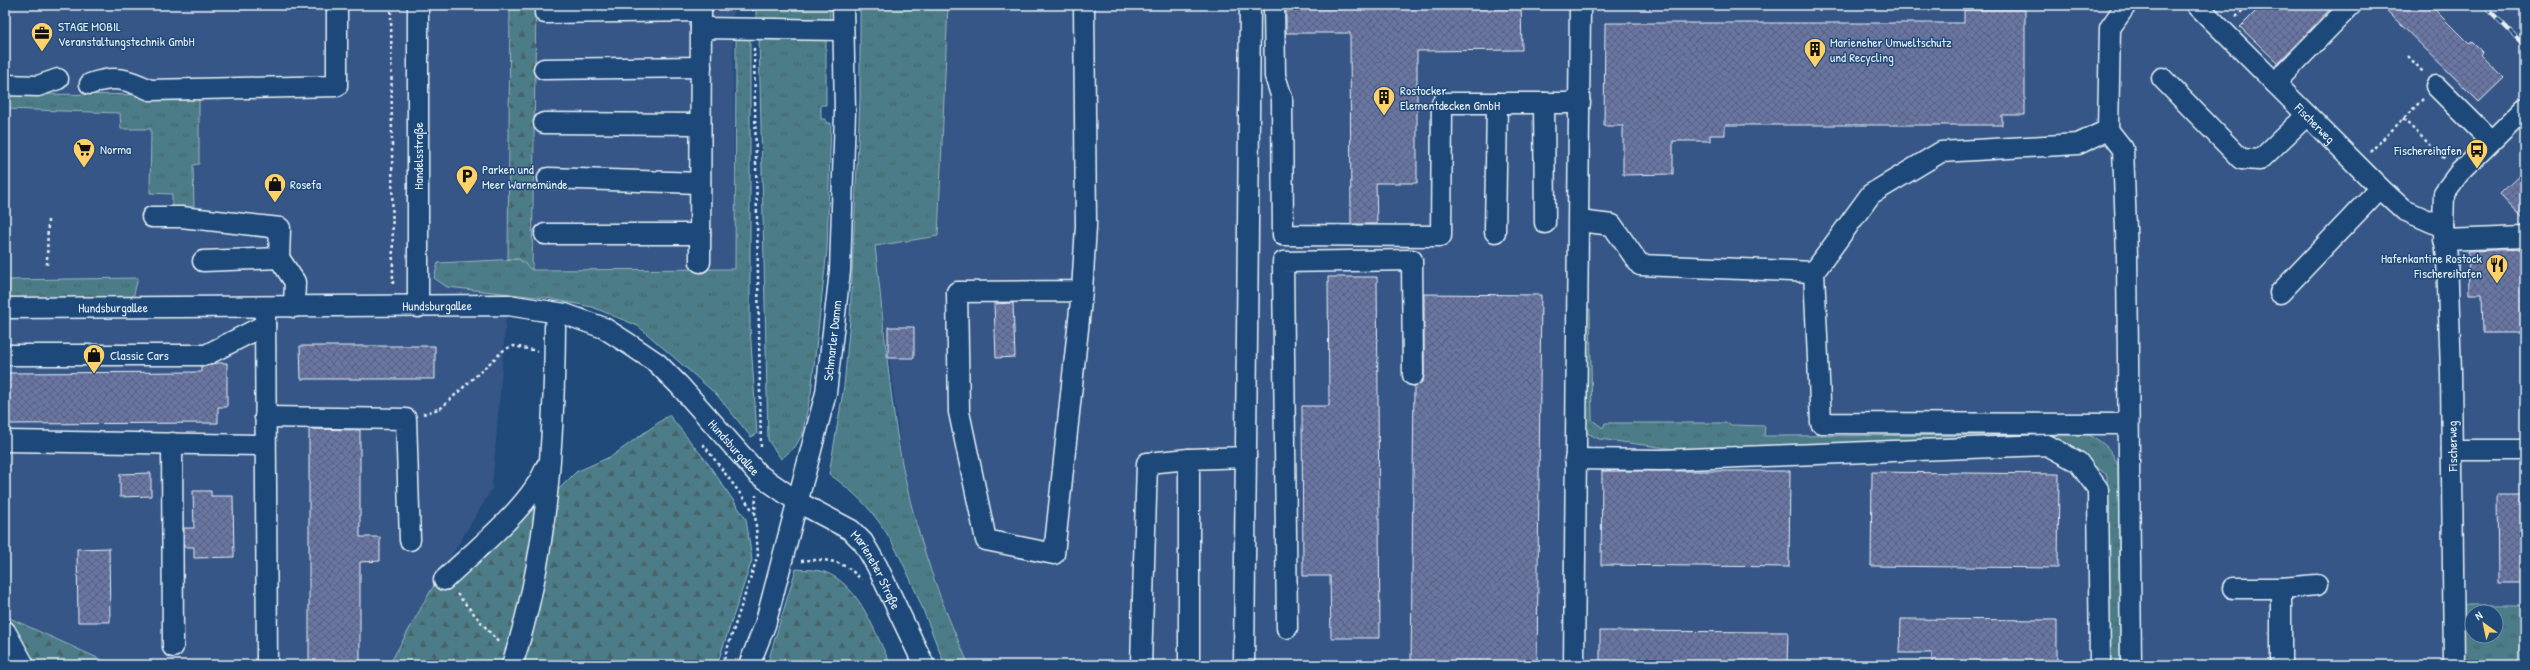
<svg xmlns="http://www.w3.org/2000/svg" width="2530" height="670" font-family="'Patrick Hand',sans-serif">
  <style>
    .built { fill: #355786; fill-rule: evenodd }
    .grass { fill: url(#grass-tufts); stroke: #9ab6c0; fill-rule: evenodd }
    .forest { fill: url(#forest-firs); stroke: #9ab6c0 }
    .building { fill: url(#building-cross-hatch); stroke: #e8f1f8 }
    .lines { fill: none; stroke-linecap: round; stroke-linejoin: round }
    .minor-casing { stroke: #e8f1f8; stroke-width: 23 }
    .path { stroke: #e8f1f8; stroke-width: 2.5; stroke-dasharray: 3 3; stroke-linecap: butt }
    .minor { stroke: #1f4a7a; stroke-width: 20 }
    .rail-casing { stroke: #e8f1f8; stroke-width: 4.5 }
    .rail { stroke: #1f4a7a; stroke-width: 3; stroke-dasharray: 9; stroke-linecap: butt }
    .labels { text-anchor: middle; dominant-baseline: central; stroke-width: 3; stroke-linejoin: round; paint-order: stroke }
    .poi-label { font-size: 13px; fill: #e8f1f8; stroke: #1f4a7a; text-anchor: start }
    .street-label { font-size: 13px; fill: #e8f1f8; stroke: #1f4a7a }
  </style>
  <defs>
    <pattern id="grass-tufts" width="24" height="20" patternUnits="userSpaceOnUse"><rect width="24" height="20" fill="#4b7c87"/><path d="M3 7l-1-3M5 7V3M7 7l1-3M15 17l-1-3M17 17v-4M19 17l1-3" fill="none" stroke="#486268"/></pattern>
    <pattern id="forest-firs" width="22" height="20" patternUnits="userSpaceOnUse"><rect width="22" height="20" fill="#4b7c87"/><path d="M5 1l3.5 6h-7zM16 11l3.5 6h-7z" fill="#486268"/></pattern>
    <pattern id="building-cross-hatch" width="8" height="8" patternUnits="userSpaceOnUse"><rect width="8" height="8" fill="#6976a3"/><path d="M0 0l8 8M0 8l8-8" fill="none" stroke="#59617b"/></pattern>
  </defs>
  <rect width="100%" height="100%" fill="#1f4a7a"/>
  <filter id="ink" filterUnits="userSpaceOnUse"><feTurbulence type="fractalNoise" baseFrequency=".025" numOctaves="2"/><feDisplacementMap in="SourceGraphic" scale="8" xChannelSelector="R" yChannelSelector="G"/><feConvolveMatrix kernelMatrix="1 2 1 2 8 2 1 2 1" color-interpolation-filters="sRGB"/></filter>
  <g filter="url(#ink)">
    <path class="built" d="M5 5H512L511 256 492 489 439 576 389 665H113L5 616Z
      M536 5H733L735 269 532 270Z
      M948 5H2525V665H969L955 634 924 549 904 474 875 246 938 236ZM2472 612H2496V636H2472Z"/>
    <path class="grass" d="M706 5H747V10L706 8Z
      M756 5H830V20H756Z
      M860 5H948L938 236 875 246C884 322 889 399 904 474 918 540 941 604 969 665H945C927 622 904 553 876 518 863 500 847 487 829 474L844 386 850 319 860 99Z
      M826 36V105H821V119H826V123H831L827 250 811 393 802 435 795 447 781 459 768 440 759 38Z
      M736 39H750V327L757 434 751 437 717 395 638 326 592 307 547 298 447 287 434 278 438 263 519 259 533 270 735 269Z
      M5 94 199 95V164L193 165 194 210 172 211V194L150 193 151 129H121L120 113 5 109Z
      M138 278 133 298 5 301V280Z
      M1584 309H1590L1592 420 1603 428 1605 423H1728L1731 425 1765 426 1764 436 2089 435C2105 443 2112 450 2118 466L2120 665H2108L2107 475 2060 440 1895 441 1890 446 1682 450 1599 439 1583 431Z
      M2459 605H2525V665H2460ZM2472 612H2496V636H2472Z"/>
    <path class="forest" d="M510 5H536L532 270 519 259H508Z
      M669 415 707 462 746 519 752 560 717 665H389L439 576 538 481 559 489 576 472 612 456Z
      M796 569C806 570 819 569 827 573 861 587 875 634 891 665H767Z
      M5 616 113 665H5Z"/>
    <path class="building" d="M1286 5H1521L1522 50 1417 51V183H1376L1377 224H1351L1350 33H1286Z
      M2262 5H2334L2278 63 2240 27Z
      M2381 5H2430L2469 44 2472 42 2482 52 2480 55 2504 78 2479 102Z
      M1964 10H2025V115H2002V125H1725V135H1710V141H1673V174L1623 175V126H1604L1605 23H1964Z
      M2525 170V220L2500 194Z
      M2525 249V333H2483L2482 294H2469L2468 251Z
      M1328 277H1377L1380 638H1331L1330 576H1303L1302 406H1329Z
      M1424 294 1541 295 1537 665H1411L1414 386 1423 381 1424 375Z
      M1013 303 1015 357 996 358 994 304Z
      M888 327H914V358H888Z
      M300 346H435V379H301Z
      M216 363H227V407H218V423L5 424V373L201 372V366Z
      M309 429 360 430V537H380V561L360 562V662H309Z
      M1602 471H1790L1789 567 1601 565Z
      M1872 472 2059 474 2058 568 1871 566Z
      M151 473V496L120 497V474Z
      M193 491H211V496H233L234 557 194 558V547H184V528H194Z
      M2497 494H2525V583H2498Z
      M109 548 110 622H78L77 549Z
      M1901 619 2057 620V665H1932V653H1900Z
      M1600 631 1788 632 1787 665H1600Z"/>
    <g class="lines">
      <g class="minor-casing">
        <g id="minor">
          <path d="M418 5V307"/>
          <path d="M1274 5 1275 76 1282 98 1283 235 1441 236 1442 103H1580"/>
          <path id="s1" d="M2197 5 2380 188 2404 210 2443 227"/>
          <path d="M545 13 701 11"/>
          <path d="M701 28 843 30"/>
          <path d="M544 69 701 67"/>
          <path d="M2162 78 2241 159 2260 160 2307 115"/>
          <path d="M2275 83 2351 5"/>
          <path d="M90 84C115 75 127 79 150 90L337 86V5"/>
          <path d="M5 85 38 86 58 79"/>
          <path d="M2436 86 2491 141"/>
          <path d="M1544 103 1545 223"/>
          <path d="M544 123 700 124"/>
          <path d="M2108 130 2123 149 2127 256 2131 665"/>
          <path d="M548 178 700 183"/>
          <path d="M152 217H181L280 228 279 258 203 261"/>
          <path d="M1579 221 1612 225 1640 265 1814 272 1871 194 1941 152 2078 144 2108 130 2110 28 2126 5"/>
          <path d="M1495 232 1497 103"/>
          <path d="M545 234H700"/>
          <path d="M2444 240 2525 237"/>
          <path d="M279 258 295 282 294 307"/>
          <path d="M700 262 701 5"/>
          <path d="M1814 272 1821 423 2128 424"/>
          <path d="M1082 291 957 292 959 412 986 540 1054 554 1082 291 1086 226 1084 5"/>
          <path d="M2280 293 2380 188"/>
          <path d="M265 307 267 665"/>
          <path id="s2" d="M5 308 508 305 565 314 604 328 629 344 657 363 679 385 758 474 798 502 851 530 863 542 877 566 924 665"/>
          <path d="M5 355H206L265 325"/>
          <path d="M265 417 406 419 410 540"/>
          <path d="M5 441 265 445"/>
          <path d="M172 443 173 647"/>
          <path d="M2452 450H2525"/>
          <path d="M1575 459 1662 460 2047 445 2078 462 2098 489 2100 665"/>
          <path d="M444 580C475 550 532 505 546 467"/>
          <path d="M2233 588H2281V665"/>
          <path d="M2281 588 2317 585"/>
          <path d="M1287 628 1283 262 1412 260 1413 375"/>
          <path d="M5 631 24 665"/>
          <path d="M512 665C548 556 554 440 555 327"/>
          <path id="s3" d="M749 665 765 625 826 393 840 271 845 112 843 5"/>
          <path d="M1141 665 1147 463 1189 459"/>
          <path d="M1189 665V459L1246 457"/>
          <path d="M1244 665 1250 5"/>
          <path d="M1574 665C1575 445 1579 225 1580 5"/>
          <path d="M2454 665 2451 372 2447 257 2443 227 2444 193 2459 173 2525 108"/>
        </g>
      </g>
      <path class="path" d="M391 5 393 286
        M753 11V5
        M2236 17 2248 5
        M754 48 761 449
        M2408 56 2424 73
        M2403 119 2446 160
        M2370 152 2423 99
        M47 265 48 218
        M423 414 441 408 505 349 514 346 537 351
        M703 444 754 512
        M801 561C825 558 845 560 861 580
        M457 594 499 643
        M722 665 758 555 755 512 756 495"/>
      <use href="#minor" class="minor"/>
      <g class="rail-casing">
        <path id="rail" d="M2484 5 2525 46"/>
      </g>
      <use href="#rail" class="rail"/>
    </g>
  </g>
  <defs>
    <g id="office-pin" transform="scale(1.15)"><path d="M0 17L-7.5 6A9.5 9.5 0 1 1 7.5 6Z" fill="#ffd166" stroke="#1f4a7a"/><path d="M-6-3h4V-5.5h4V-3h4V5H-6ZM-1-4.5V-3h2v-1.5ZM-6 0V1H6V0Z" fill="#111"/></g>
    <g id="building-pin" transform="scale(1.15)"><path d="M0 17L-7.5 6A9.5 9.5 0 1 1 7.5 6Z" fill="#ffd166" stroke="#1f4a7a"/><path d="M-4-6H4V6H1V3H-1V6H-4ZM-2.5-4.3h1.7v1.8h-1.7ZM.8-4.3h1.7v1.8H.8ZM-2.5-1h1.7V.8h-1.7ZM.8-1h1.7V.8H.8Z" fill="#111"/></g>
    <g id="supermarket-pin" transform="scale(1.15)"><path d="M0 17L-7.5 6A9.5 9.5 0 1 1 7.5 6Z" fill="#ffd166" stroke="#1f4a7a"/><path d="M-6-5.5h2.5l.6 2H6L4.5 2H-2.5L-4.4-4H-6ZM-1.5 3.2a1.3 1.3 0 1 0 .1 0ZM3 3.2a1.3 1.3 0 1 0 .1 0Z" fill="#111"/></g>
    <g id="bus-pin" transform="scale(1.15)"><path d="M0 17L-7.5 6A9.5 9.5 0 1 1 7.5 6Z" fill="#ffd166" stroke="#1f4a7a"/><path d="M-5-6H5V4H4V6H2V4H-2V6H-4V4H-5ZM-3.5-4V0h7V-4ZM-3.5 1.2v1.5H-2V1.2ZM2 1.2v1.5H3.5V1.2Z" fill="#111"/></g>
    <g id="parking-pin" transform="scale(1.15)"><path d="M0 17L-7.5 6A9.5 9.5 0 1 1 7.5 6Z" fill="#ffd166" stroke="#1f4a7a"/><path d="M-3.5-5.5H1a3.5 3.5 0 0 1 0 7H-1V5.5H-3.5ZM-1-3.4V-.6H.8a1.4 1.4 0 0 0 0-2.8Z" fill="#111"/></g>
    <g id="shop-pin" transform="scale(1.15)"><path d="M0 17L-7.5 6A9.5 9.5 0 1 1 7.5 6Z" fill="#ffd166" stroke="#1f4a7a"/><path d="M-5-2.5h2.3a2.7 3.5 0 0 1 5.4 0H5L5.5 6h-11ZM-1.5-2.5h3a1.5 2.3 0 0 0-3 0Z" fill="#111"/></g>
    <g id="restaurant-pin" transform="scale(1.15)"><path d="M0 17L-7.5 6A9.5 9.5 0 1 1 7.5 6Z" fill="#ffd166" stroke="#1f4a7a"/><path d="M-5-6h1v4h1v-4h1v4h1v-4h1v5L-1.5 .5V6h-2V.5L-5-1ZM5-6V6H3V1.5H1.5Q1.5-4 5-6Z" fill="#111"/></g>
  </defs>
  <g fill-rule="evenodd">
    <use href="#office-pin" x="42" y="33"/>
    <use href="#building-pin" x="1815" y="49"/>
    <use href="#building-pin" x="1384" y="97"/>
    <use href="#supermarket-pin" x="84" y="149"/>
    <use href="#bus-pin" x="2477" y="150"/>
    <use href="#parking-pin" x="467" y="176"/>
    <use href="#shop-pin" x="275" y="184"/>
    <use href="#restaurant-pin" x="2497" y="265"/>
    <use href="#shop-pin" x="94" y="355"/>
  </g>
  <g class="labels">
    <g class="poi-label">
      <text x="58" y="26">STAGE MOBIL<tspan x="58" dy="15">Veranstaltungstechnik GmbH</tspan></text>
      <text x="1830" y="42">Marieneher Umweltschutz<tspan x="1830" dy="15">und Recycling</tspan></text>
      <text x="1400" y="90">Rostocker<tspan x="1400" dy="15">Elementdecken GmbH</tspan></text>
      <text x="100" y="149">Norma</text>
      <text x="2462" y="150" text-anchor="end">Fischereihafen</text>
      <text x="482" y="169">Parken und<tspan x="482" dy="15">Meer Warnemünde</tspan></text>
      <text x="290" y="184">Rosefa</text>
      <text x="2482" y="258" text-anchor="end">Hafenkantine Rostock<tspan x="2482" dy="15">Fischereihafen</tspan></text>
      <text x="110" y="355">Classic Cars</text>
    </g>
    <g class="street-label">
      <text stroke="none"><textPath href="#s1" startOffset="167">Fischerweg</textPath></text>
      <text transform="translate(418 156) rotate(-90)">Handelsstraße</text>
      <text stroke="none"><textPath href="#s2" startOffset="432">Hundsburgallee</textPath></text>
      <text stroke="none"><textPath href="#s2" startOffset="108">Hundsburgallee</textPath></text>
      <text stroke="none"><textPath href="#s3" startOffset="336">Schmarler Damm</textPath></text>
      <text transform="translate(2452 446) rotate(-91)">Fischerweg</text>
      <text stroke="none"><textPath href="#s2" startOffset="780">Hundsburgallee</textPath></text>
      <text stroke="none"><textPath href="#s2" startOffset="972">Marieneher Straße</textPath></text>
    </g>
  </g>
  <rect width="2530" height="670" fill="none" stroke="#1f4a7a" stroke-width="20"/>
  <rect x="10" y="10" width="2510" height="650" fill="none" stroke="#e8f1f8" stroke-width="1.5" filter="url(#ink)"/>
  <g transform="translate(2484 624) rotate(327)"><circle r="19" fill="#1f4a7a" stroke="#6f8dac"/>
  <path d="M0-3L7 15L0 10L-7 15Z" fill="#ffd166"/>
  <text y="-6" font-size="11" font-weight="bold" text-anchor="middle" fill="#e8f1f8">N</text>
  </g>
</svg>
